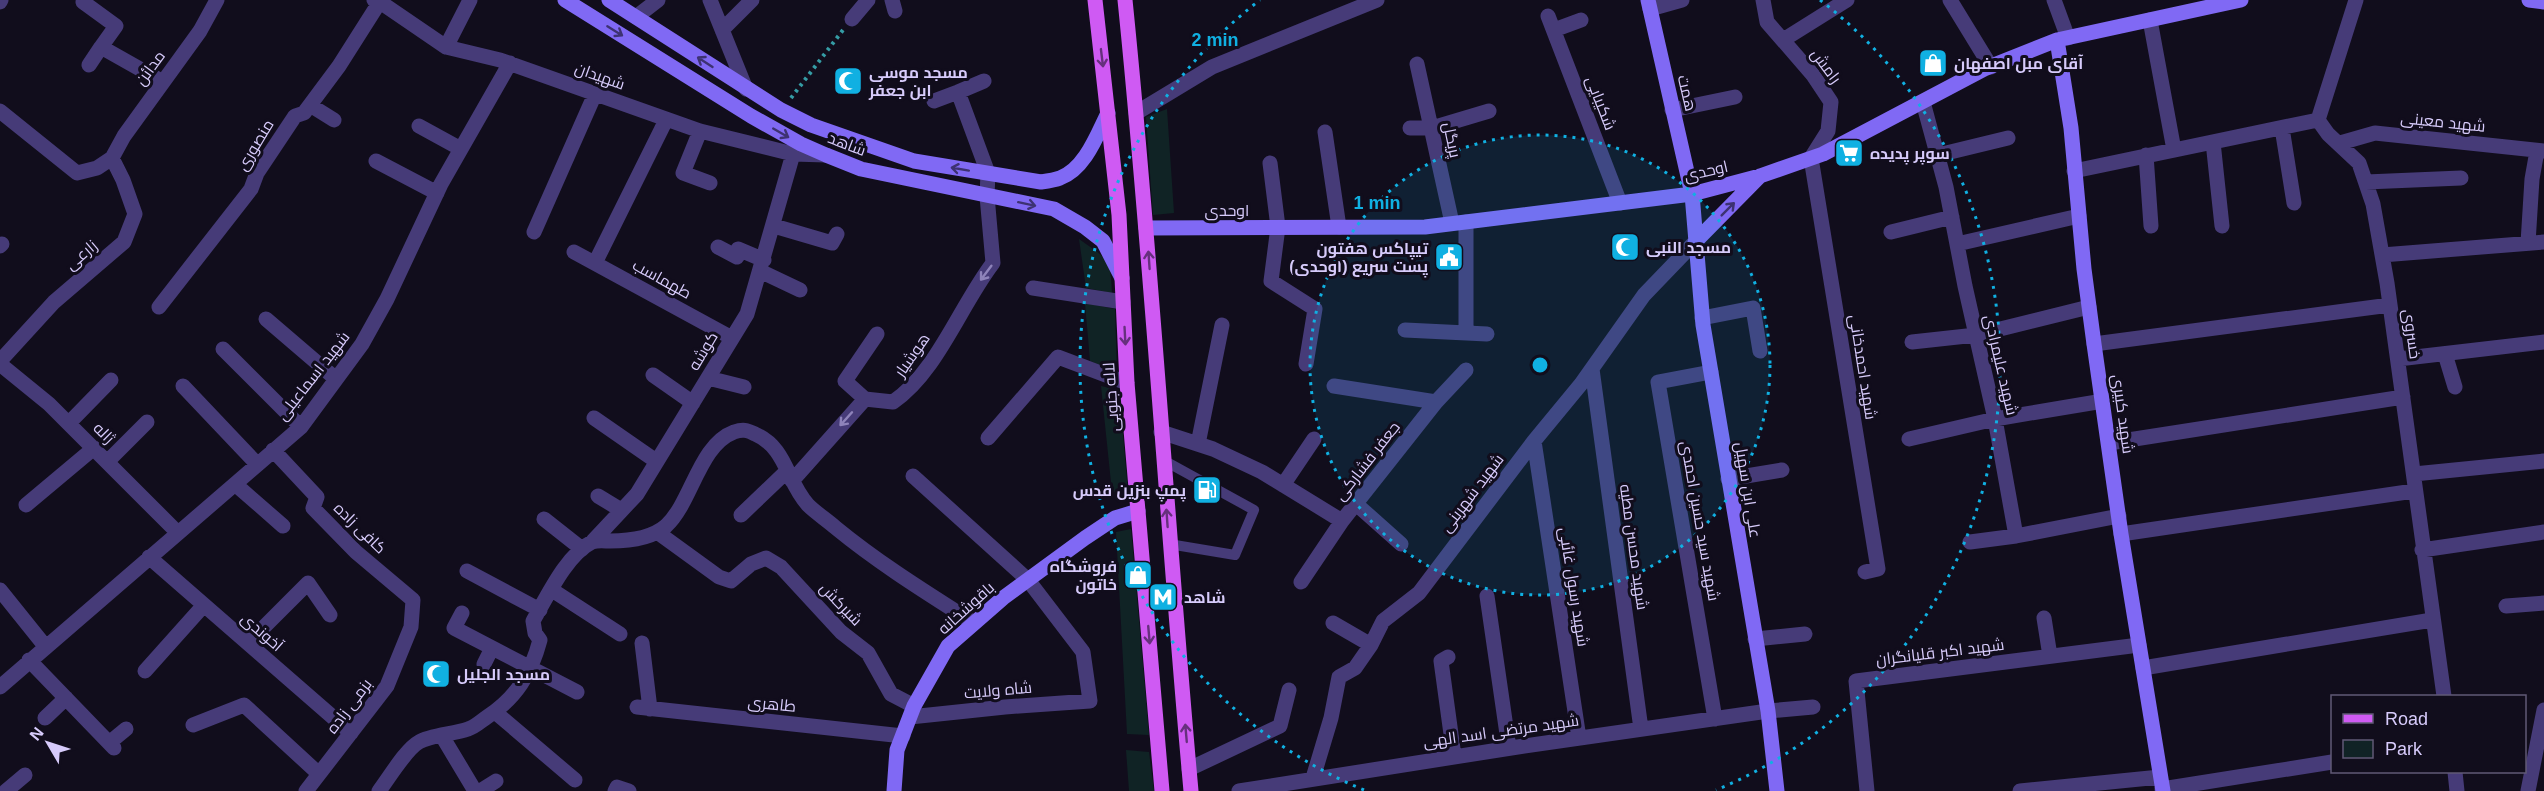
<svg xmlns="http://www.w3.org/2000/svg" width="2544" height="791" font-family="Arial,Cairo,sans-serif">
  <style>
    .green { fill: #102325 }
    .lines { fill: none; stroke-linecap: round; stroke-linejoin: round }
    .path { stroke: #359ca5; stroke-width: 4; stroke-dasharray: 3 4.5; stroke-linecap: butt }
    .lane { stroke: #463b78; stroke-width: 10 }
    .street { stroke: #463b78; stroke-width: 15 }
    .secondary { stroke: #8069f4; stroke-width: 15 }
    .primary { stroke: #cf5af3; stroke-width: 15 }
    .oneway { stroke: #3d3272 }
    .oneway2 { stroke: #66307d }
    .oneway3 { stroke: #8e83ba }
    .ring { fill: none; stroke: #10b0e2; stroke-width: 3; stroke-dasharray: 3 6 }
    .labels { text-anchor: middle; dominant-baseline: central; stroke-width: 6; stroke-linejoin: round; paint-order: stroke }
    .poi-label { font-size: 16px; font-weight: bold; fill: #d7cbfb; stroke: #110d1c; text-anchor: start }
    .street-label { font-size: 16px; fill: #d7cbfb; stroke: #110d1c }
    .centre { fill: #10b0e2; stroke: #110d1c; stroke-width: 3 }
    .ring-label { font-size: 18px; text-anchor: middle; font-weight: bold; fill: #10b0e2; stroke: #110d1c; stroke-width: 6; stroke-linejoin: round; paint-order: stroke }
  </style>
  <rect width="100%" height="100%" fill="#110d1c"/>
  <path class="green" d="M1167 109 1174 213 1153 215 1146 117Z
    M1079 239C1106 258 1111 258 1112 293L1086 288Z
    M1085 303 1115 309 1117 372 1090 361Z
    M1101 386 1119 390 1128 492H1112Z
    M1131 529 1149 735 1127 734 1116 532Z
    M1126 750 1149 752 1154 791H1129Z"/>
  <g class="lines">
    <path class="path" d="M791 98 843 30"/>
    <path class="lane" d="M1163 460 1254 510 1235 555 1169 544"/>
    <path class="street" d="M374 0 386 6 446 47 500 60 700 131 793 154 826 155
      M710 0 746 89
      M892 0 895 11
      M1763 0 1767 22 1813 75 1831 102 1828 131 1811 158 1878 569 1865 572
      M1950 0 1991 67
      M2054 0 2068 38
      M2356 0 2318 120 2328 134 2359 163 2373 204 2387 283 2444 696
      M0 2 1 0
      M83 2 116 26 101 47 163 82
      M1650 9 1682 0
      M1548 16 1620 203
      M636 17 658 0
      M852 19 868 0
      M2150 20 2174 150
      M722 30 752 0
      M1554 30 1581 20
      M1783 40 1847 0
      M446 47 470 0
      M1417 64 1452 223
      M89 65 101 47
      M934 101 958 92
      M1923 102 1946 187 1965 286 1995 419 2016 536 2119 516
      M310 105 334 120
      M1672 110 1735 97
      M0 111 77 173 97 168 112 158 124 136 200 31 217 0
      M1136 113 1212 67 1377 0
      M419 126 461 149
      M1410 128H1432L1489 111
      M2282 128 2294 203
      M700 131 683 173 710 183
      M1325 132 1339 227
      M2213 142 2222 226
      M2340 143 2375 133 2544 151
      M1938 155 2008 138
      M2146 155 2151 226
      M376 161 437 193
      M1270 163 1278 227 1271 281 1315 309 1306 364
      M2074 171 2318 120
      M2366 182 2461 178
      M774 226 832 243 837 234
      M534 232 595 94
      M1891 232 1952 217
      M2528 243 2532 179 2537 151
      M1957 244 2079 216
      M0 246 2 244
      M718 247 737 257 738 249 764 260
      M574 252 732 338
      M2382 255 2544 242
      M595 263 666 120
      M760 271 800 290
      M1033 288 1123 302
      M159 307 251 189 257 173 295 116 304 113 339 66 379 3
      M1702 318 1753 308 1760 351
      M266 319 336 379
      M1405 330 1487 334
      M1466 332V222
      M1912 342 1976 335 2089 307
      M2094 344 2390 305
      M223 349 301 427
      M2445 354 2455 387
      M2398 359 2544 342
      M0 361 54 302 124 242 135 214 123 180 112 158
      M0 364 49 404 178 533
      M1592 369 1641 729
      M1711 372 1658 382 1715 719
      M653 375 693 403
      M708 378 744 387
      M183 386 257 464
      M865 399 845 381 877 334
      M1436 402 1466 370
      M594 418 656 461
      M69 423 111 380
      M1161 432 1213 449 1262 472 1342 521 1436 402 1334 386
      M988 438 1058 357 1127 383
      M1909 439 1995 419 2103 401
      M1534 441 1579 738
      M2109 443 2403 397
      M1198 444 1222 325
      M273 450 317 497 313 508 356 552 413 600 411 627 387 686 306 791
      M107 462 147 422
      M2414 474 2544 461
      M1728 479 1782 470
      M792 481 865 399 893 402C937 372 960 306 993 263L987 196 988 173 958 92 984 81
      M235 484 283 526
      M1283 485 1314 439
      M598 496 621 510
      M1356 504 1401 544
      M26 505 94 448
      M741 515 787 471
      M544 519 582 549
      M657 532 719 577 731 581 751 564 766 558 781 567 841 632 868 653 891 694 914 706
      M2121 534 2414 491
      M593 541 637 494 747 314 793 154
      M1970 542 2016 536
      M2422 550 2544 532
      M149 557 351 733
      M467 571 540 610
      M1301 582 1342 521
      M0 590 45 646
      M552 590 620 634
      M1487 596 1509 748
      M2506 606 2544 603
      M462 613 454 628 577 692
      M2044 618 2050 656
      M1333 623 1371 645
      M1755 639 1805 634
      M248 643 308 583 330 615
      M642 643 650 709
      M1448 657 1441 661 1454 756
      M29 660 114 748
      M484 664 492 648
      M2143 668 2432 620
      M145 671 204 605
      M0 687 301 427 362 344 387 299 441 184 510 63
      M637 707 903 736
      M495 712 575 780
      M910 717 1005 707 1090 701 1083 652 1028 580 913 476
      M45 718 66 698
      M193 725 244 705 319 774
      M442 736 475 791
      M109 743 126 729
      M1189 769 1280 726 1289 690
      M2455 772 2457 791
      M1313 778 1331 718 1339 677 1355 668 1371 645 1383 621 1419 593 1534 441 1581 384 1644 295 1695 242
      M2162 789 2332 762
      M6 791 25 775
      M379 791C389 778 406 749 419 742 430 735 454 734 468 729 475 727 481 721 487 717 516 698 531 674 540 640L535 633 533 621C547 597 567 554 592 542 597 540 605 541 610 541 629 541 651 539 666 526 692 502 699 445 734 432 743 429 747 430 755 434 787 448 786 481 808 505 816 513 827 520 836 528 880 564 927 593 974 623
      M480 791 496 781
      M615 791 617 787 629 791
      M1239 791 1524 746 1768 711 1813 707
      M1867 791 1856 681 2139 645
      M2020 791 2160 777
      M2528 791 2544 710"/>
    <path class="secondary" d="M565 0 751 116 801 144 826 155 861 169 1054 209 1085 227 1103 241 1122 278
      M609 0 781 110 811 125 914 161 1041 182C1048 181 1055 180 1060 178 1085 169 1097 135 1108 113
      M1648 0 1692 194 1703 325 1768 711 1777 791
      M2529 0 2544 2
      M2057 40 2071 128 2084 269 2094 344 2121 534 2163 791
      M1146 228 1425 227 1692 194 1760 176 1823 154 1984 69 2057 40 2241 0
      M1695 242 1760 176
      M894 791 897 750 914 706 948 646 1003 598 1085 538 1115 518 1138 511"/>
    <path class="primary" d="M1095 0 1119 215 1127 383 1162 791
      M1125 0C1152 263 1167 527 1191 791"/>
  </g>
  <defs><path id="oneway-shaft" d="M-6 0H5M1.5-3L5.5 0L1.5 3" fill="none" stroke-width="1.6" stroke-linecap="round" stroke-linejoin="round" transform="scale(1.5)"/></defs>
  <g class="oneway">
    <use href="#oneway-shaft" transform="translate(615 31) rotate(32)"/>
    <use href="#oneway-shaft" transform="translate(705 62) rotate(-147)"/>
    <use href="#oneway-shaft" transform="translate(781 133) rotate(30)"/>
    <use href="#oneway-shaft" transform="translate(960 169) rotate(-170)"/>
    <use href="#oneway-shaft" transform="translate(1027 204) rotate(12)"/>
    <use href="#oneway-shaft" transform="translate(1728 209) rotate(-45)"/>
  </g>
  <g class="oneway2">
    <use href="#oneway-shaft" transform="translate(1102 58) rotate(83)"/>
    <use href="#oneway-shaft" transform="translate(1149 260) rotate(-94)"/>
    <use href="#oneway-shaft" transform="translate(1125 336) rotate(87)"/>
    <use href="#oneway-shaft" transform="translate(1167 518) rotate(-94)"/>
    <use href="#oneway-shaft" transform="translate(1149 635) rotate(85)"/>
    <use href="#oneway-shaft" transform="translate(1186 733) rotate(-95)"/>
  </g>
  <g class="oneway3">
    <use href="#oneway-shaft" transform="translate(986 273) rotate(127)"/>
    <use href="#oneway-shaft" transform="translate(846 419) rotate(132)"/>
  </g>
  <circle cx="1540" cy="365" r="230" fill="#10b0e2" fill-opacity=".12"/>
  <g class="ring">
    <circle cx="1540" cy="365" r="230"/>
    <path d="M1364 790A460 460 0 0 1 1260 0M1820 0A460 460 0 0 1 1716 790"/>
  </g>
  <defs>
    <g id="shop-square" transform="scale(1.5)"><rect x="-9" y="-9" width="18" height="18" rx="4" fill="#10b0e2" stroke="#110d1c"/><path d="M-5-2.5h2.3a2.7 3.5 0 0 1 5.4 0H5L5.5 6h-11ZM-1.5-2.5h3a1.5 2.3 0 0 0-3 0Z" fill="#fff"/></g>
    <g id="mosque-square" transform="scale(1.5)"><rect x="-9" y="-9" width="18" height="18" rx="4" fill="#10b0e2" stroke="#110d1c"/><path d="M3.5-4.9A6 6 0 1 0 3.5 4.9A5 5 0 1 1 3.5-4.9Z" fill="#fff"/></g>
    <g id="supermarket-square" transform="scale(1.5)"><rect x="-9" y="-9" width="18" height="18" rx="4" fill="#10b0e2" stroke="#110d1c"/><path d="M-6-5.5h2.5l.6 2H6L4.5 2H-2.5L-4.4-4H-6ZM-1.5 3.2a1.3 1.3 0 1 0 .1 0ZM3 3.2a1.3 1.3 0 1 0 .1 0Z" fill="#fff"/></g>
    <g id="civic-square" transform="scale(1.5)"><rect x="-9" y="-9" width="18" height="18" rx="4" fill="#10b0e2" stroke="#110d1c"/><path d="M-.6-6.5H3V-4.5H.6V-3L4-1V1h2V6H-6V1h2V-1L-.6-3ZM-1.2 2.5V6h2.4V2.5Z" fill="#fff"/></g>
    <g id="fuel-square" transform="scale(1.5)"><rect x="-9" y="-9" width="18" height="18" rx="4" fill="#10b0e2" stroke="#110d1c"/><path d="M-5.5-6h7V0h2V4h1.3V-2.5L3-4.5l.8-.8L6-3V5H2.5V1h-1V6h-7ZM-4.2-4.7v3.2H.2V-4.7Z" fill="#fff"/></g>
    <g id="metro-square" transform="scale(1.5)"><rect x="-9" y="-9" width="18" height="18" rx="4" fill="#10b0e2" stroke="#110d1c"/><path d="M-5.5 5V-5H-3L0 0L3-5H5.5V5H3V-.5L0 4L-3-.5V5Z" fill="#fff"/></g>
  </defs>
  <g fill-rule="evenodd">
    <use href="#shop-square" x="1933" y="63"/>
    <use href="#mosque-square" x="848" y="81"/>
    <use href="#supermarket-square" x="1849" y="153"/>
    <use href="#mosque-square" x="1625" y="247"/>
    <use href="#civic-square" x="1449" y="257"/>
    <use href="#fuel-square" x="1207" y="490"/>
    <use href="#shop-square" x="1138" y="575"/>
    <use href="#metro-square" x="1163" y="597"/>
    <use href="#mosque-square" x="436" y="674"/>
  </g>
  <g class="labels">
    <g class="poi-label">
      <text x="1954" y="63">آقای مبل اصفهان</text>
      <text x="869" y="72">مسجد موسی<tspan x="869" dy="18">ابن جعفر</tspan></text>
      <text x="1870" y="153">سوپر پدیده</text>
      <text x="1646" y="247">مسجد النبی</text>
      <text x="1428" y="248" text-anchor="end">تیپاکس هفتون<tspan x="1428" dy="18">(اوحدی) پست سریع</tspan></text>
      <text x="1186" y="490" text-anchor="end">پمپ بنزین قدس</text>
      <text x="1117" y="566" text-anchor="end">فروشگاه<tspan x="1117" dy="18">خاتون</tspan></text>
      <text x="1184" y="597">شاهد</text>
      <text x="457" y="674">مسجد الجلیل</text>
    </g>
    <g class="street-label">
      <text transform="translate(1826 66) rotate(53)">رامش</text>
      <text transform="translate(150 68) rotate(-54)">مدائن</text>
      <text transform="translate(600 76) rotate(20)">شهیدان</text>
      <text transform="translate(1687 93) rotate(77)">همت</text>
      <text transform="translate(1601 103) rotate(69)">شکیبایی</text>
      <text transform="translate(2443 122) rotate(6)">شهید معینی</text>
      <text transform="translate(1452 140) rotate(78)">پریگل</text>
      <text transform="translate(847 144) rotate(21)">شاهد</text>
      <text transform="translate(255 145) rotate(-59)">منصوری</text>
      <text transform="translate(1706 171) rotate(-13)">اوحدی</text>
      <text x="1227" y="210">اوحدی</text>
      <text transform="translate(81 255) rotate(-41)">زارعی</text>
      <text transform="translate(662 279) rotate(29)">طهماسب</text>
      <text transform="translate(2412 334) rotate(82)">خسروی</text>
      <text transform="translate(703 351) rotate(-59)">کوشه</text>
      <text transform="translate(912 355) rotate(-55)">هوشیار</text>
      <text transform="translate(2001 365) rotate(77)">شهید علیمرادی</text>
      <text transform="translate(1863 367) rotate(81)">شهید احمدخانی</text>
      <text transform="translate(313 376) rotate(-52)">شهید اسماعیلی</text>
      <text transform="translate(1111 397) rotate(-94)">لاله جنوبی</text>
      <text transform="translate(2123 414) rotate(82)">شهید کبیری</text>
      <text transform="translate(104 433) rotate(45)">ژاله</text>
      <text transform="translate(1367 461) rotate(-52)">جعفر فشارکی</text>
      <text transform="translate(1748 490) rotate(81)">علی ابن سهیل</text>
      <text transform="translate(1472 493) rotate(-53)">شهید شهرینی</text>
      <text transform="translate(1700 521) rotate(80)">شهید سید حسین احمدی</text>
      <text transform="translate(360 528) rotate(44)">کافی زاده</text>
      <text transform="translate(1634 547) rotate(82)">شهید محسن مطیه</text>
      <text transform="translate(1574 587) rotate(81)">شهید رسول غائبی</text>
      <text transform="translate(841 604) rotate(46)">شیرکش</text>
      <text transform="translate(966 608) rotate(-42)">باقوشخانه</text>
      <text transform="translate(262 632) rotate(41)">آخوندی</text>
      <text transform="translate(1940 652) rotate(-7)">شهید اکبر قلیانگران</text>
      <text transform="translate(998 690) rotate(-5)">شاه ولایت</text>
      <text transform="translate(772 704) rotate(6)">طاهری</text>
      <text transform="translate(349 706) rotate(-53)">بزمی زاده</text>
      <text transform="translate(1501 731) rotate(-8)">شهید مرتضی اسد الهی</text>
    </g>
  </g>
  <circle cx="1540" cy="365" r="9" class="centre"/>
  <g class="ring-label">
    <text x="1215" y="46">2 min</text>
    <text x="1377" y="209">1 min</text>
  </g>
  <rect x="2331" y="695" width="195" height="78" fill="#110d1c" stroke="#605975" stroke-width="1.5"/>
  <rect x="2343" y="714" width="30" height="9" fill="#cf5af3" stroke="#605975" stroke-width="1.5"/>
  <text x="2385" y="725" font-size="18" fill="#d7cbfb">Road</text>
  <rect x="2343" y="740" width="30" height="18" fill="#102325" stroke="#605975" stroke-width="1.5"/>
  <text x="2385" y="755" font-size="18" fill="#d7cbfb">Park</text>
  <g transform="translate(48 743) rotate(309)" stroke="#110d1c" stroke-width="4.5" paint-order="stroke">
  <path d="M0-4.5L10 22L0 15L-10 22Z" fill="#d7cbfb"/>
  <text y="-9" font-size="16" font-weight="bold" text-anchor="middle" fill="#d7cbfb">N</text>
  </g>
</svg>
